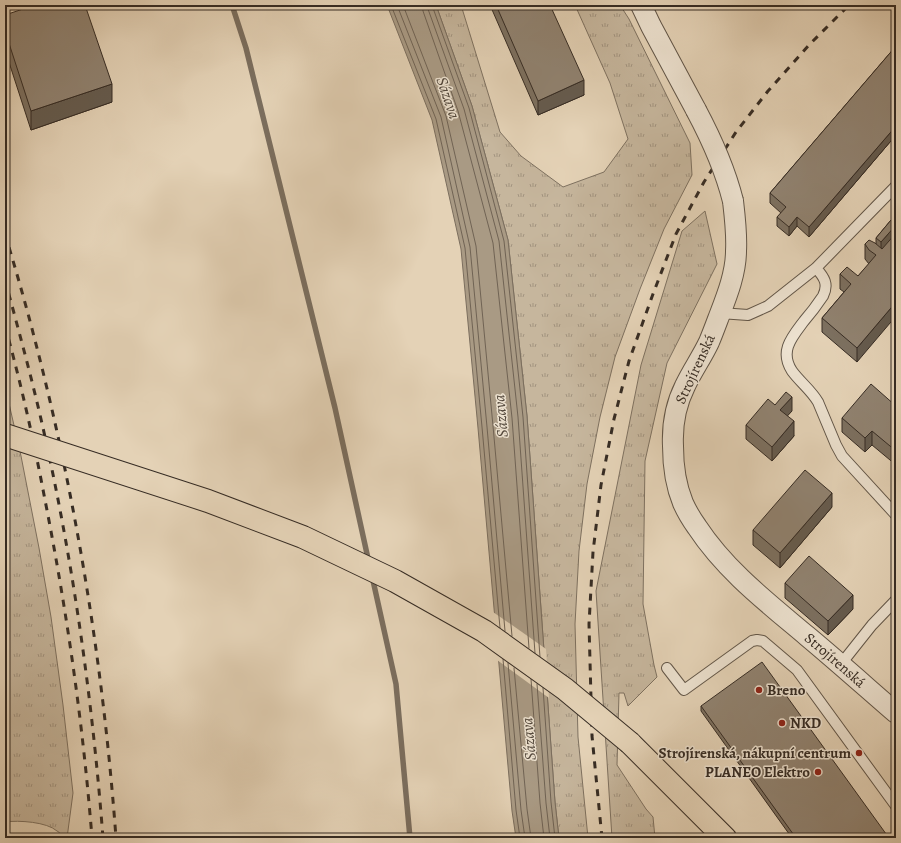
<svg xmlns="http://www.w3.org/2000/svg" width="901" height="843" font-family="Alegreya,serif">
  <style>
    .grass { fill: url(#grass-tufts); stroke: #7e7160 }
    .water { fill: #a99a84; stroke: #7b6e5e }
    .pier { fill: #e4d2b6 }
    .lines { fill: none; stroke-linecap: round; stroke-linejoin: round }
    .shore { stroke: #706354; stroke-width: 1 }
    .stream { stroke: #7b6e5e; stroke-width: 5.5 }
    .service-casing { stroke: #625648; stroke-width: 12 }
    .minor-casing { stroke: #625648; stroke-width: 22 }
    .primary-casing { stroke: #362c24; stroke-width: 24 }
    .service { stroke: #ede2d0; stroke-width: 10 }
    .minor { stroke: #ede2d0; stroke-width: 20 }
    .primary { stroke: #e4d2b6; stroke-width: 22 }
    .rail { stroke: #362c24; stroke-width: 3; stroke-dasharray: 7 7; stroke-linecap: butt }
    .minor-bridge-casing { stroke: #625648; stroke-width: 22; stroke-linecap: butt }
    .primary-bridge-casing { stroke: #362c24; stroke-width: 24; stroke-linecap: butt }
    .minor-bridge { stroke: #ede2d0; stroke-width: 20 }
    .primary-bridge { stroke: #e4d2b6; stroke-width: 22 }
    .wall { fill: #7c7060; stroke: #362c24 }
    .shaded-wall { fill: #655b4e; stroke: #362c24 }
    .building { fill: #908270; stroke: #362c24 }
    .poi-dot { fill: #8f2418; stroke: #ede2d0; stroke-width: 1.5 }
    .labels { text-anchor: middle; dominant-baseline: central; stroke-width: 3; stroke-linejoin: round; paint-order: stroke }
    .street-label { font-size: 15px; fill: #362c24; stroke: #ede2d0 }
    .poi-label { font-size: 15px; font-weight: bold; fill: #362c24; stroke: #ede2d0; text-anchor: start }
    .water-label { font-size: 16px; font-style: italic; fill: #53483c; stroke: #ede2d0 }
  </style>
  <defs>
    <pattern id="grass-tufts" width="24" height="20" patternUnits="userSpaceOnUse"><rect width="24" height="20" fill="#c6b69d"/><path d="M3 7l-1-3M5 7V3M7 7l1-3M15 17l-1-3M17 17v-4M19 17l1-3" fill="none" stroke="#a29480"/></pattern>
  </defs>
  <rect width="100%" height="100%" fill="#e4d2b6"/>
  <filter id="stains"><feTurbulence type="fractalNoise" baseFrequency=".005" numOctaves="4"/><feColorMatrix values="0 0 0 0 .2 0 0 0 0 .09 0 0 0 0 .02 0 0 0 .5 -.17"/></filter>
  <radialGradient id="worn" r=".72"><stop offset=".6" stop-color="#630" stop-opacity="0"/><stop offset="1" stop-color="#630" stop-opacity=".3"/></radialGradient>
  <path class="grass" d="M436 5H461L500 132 521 156 563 187 604 172 628 139 610 83 575 5H620L629 19 690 143 692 175 664 229 640 289 615 357 600 417 587 484 579 551 575 624 578 737 588 838H559L555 802 527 416 508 240 472 106Z
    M705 211 717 264 667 363 645 461 643 604 654 665 657 677 628 706 624 693H619L617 765 646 809 653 817 655 838H612L596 591 641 365 682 231Z
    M5 386 21 456 39 548 51 617 63 705 73 793 67 838H63C62 836 60 832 57 831 47 822 19 820 5 822Z"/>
  <path class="water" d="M387 5H436L472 106 508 240 527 416 555 802 559 838H516L512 811 478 428 461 249 432 120Z"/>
  <path class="pier" d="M493 612 512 625 546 649 549 698 497 660Z"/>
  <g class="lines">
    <path class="shore" d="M391 5 436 119 465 248 482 427 500 628
      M397 5 441 117 470 247 487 427 505 631
      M403 5 446 116 476 246 493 426 512 636
      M422 5 423 11 458 111 493 243 512 418 529 648
      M428 5V9L464 109 499 241 518 417 535 653
      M433 5V8L469 108 504 241 523 417 540 657
      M503 659 516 810 520 838
      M508 663 521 810 525 838
      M514 668 527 809 531 838
      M531 679 540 803 544 838
      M537 684 546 803 550 838
      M543 688 551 802 555 838"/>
    <path class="stream" d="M232 5 246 48 335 408 369 563
      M372 576 396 684 410 838"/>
    <g class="service-casing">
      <path id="service" d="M816 268C824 277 829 284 823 296 817 305 811 313 804 321 792 337 779 351 792 371 800 382 811 390 818 402L836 445 842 456 896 515
        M720 313 748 315 768 306 816 268 896 186
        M841 664 872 625 896 600
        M667 668 684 690 752 641 757 640 763 641 797 670 896 806"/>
    </g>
    <g class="minor-casing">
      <g id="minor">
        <path d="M641 5 651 26 696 110"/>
        <path id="s1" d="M733 201C735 218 737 234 736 251 736 274 726 298 718 319 715 327 712 335 709 342 702 357 692 371 685 386 676 404 672 425 673 446 673 465 676 486 683 503 687 512 692 520 697 527 726 571 768 603 807 636 837 661 866 687 896 713"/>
      </g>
    </g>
    <g class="primary-casing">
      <path id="primary" d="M630 743 725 838"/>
    </g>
    <use href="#service" class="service"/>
    <use href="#minor" class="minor"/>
    <use href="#primary" class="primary"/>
    <path class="rail" d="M5 234C65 430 101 634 116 838
      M5 280C20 335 35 390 47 446 75 575 93 707 103 838
      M5 326C21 383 34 442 45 500 67 612 83 724 92 838
      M602 838 592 736 589 624 593 552 601 485 614 419 629 361 653 294 676 234 704 182 736 132 768 91 810 44 849 5"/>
    <g class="minor-bridge-casing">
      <path id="minor-bridge" d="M696 110C712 140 725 169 733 201"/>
    </g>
    <g class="primary-bridge-casing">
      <path id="primary-bridge" d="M5 435 208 501 303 537 395 581 484 631 565 689 630 743"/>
    </g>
    <use href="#minor-bridge" class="minor-bridge"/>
    <use href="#primary-bridge" class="primary-bridge"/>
  </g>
  <path class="wall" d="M490 5H550L584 95 538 115Z
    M5 15 112 102 31 130 5 50Z
    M896 46V135L809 237 797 226 789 236 777 226V217L781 213 770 203V193Z
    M891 220 857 362 822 332V318L844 292 840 289V274L858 276 869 264 865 259V244H876V238Z
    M775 405 792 411 787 416 794 436 772 461 746 439V425Z
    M896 406V465L872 445 865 452 842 432V418Z
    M832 507 780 568 753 545V530Z
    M785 583 853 609 828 635 785 598Z
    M701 706 889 838H792L701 711Z"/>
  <path class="shaded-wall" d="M584 80V95L538 115V101Z
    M112 84V102L31 130V111Z
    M896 126V135L809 237V227Z
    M797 217V226L789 236V227Z
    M896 225V239L881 256V242Z
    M896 302V316L857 362V348Z
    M792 397V411L780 424V410Z
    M794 421V436L772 461V447Z
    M872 431V445L865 452V438Z
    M832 493V507L780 568V553Z
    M853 595V609L828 635V621Z"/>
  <path class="building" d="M35 5H85L112 84 31 111 5 31V15Z
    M496 5H550L584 80 538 101Z
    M896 46V126L809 227 797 217 789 227 777 217 786 207 770 193Z
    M891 220 896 224V225L881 242 876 238Z
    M896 233V302L857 348 822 318 851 284 840 274 847 267 858 276 876 255 869 250 865 244 869 240 875 243 882 249Z
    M871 384 896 406V451L872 431 865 438 842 418Z
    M786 392 792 397 780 410 794 421 772 447 746 425 768 399 775 405Z
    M805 470 832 493 780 553 753 530Z
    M809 556 853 595 828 621 785 583Z
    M762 662 889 838H796L701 706Z"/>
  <g class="poi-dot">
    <circle cx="759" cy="690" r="4"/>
    <circle cx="782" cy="723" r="4"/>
    <circle cx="859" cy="753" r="4"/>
    <circle cx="818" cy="772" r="4"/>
  </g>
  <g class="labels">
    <g class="street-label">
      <text transform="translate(695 369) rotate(-65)">Strojírenská</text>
      <text stroke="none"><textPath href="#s1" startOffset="536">Strojírenská</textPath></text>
    </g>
    <g class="poi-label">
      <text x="767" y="690">Breno</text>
      <text x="790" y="723">NKD</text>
      <text x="851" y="753" text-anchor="end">Strojírenská, nákupní centrum</text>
      <text x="810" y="772" text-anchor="end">PLANEO Elektro</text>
    </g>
    <g class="water-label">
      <text transform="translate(448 98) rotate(71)">Sázava</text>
      <text transform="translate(501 416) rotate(-95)">Sázava</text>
      <text transform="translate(529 739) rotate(-95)">Sázava</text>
    </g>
  </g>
  <rect width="901" height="843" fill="none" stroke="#e4d2b6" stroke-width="20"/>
  <rect x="6" y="6" width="889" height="831" fill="none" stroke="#362c24" stroke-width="2"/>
  <rect x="10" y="10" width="881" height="823" fill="none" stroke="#362c24"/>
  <rect width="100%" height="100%" filter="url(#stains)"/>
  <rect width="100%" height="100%" fill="url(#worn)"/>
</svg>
